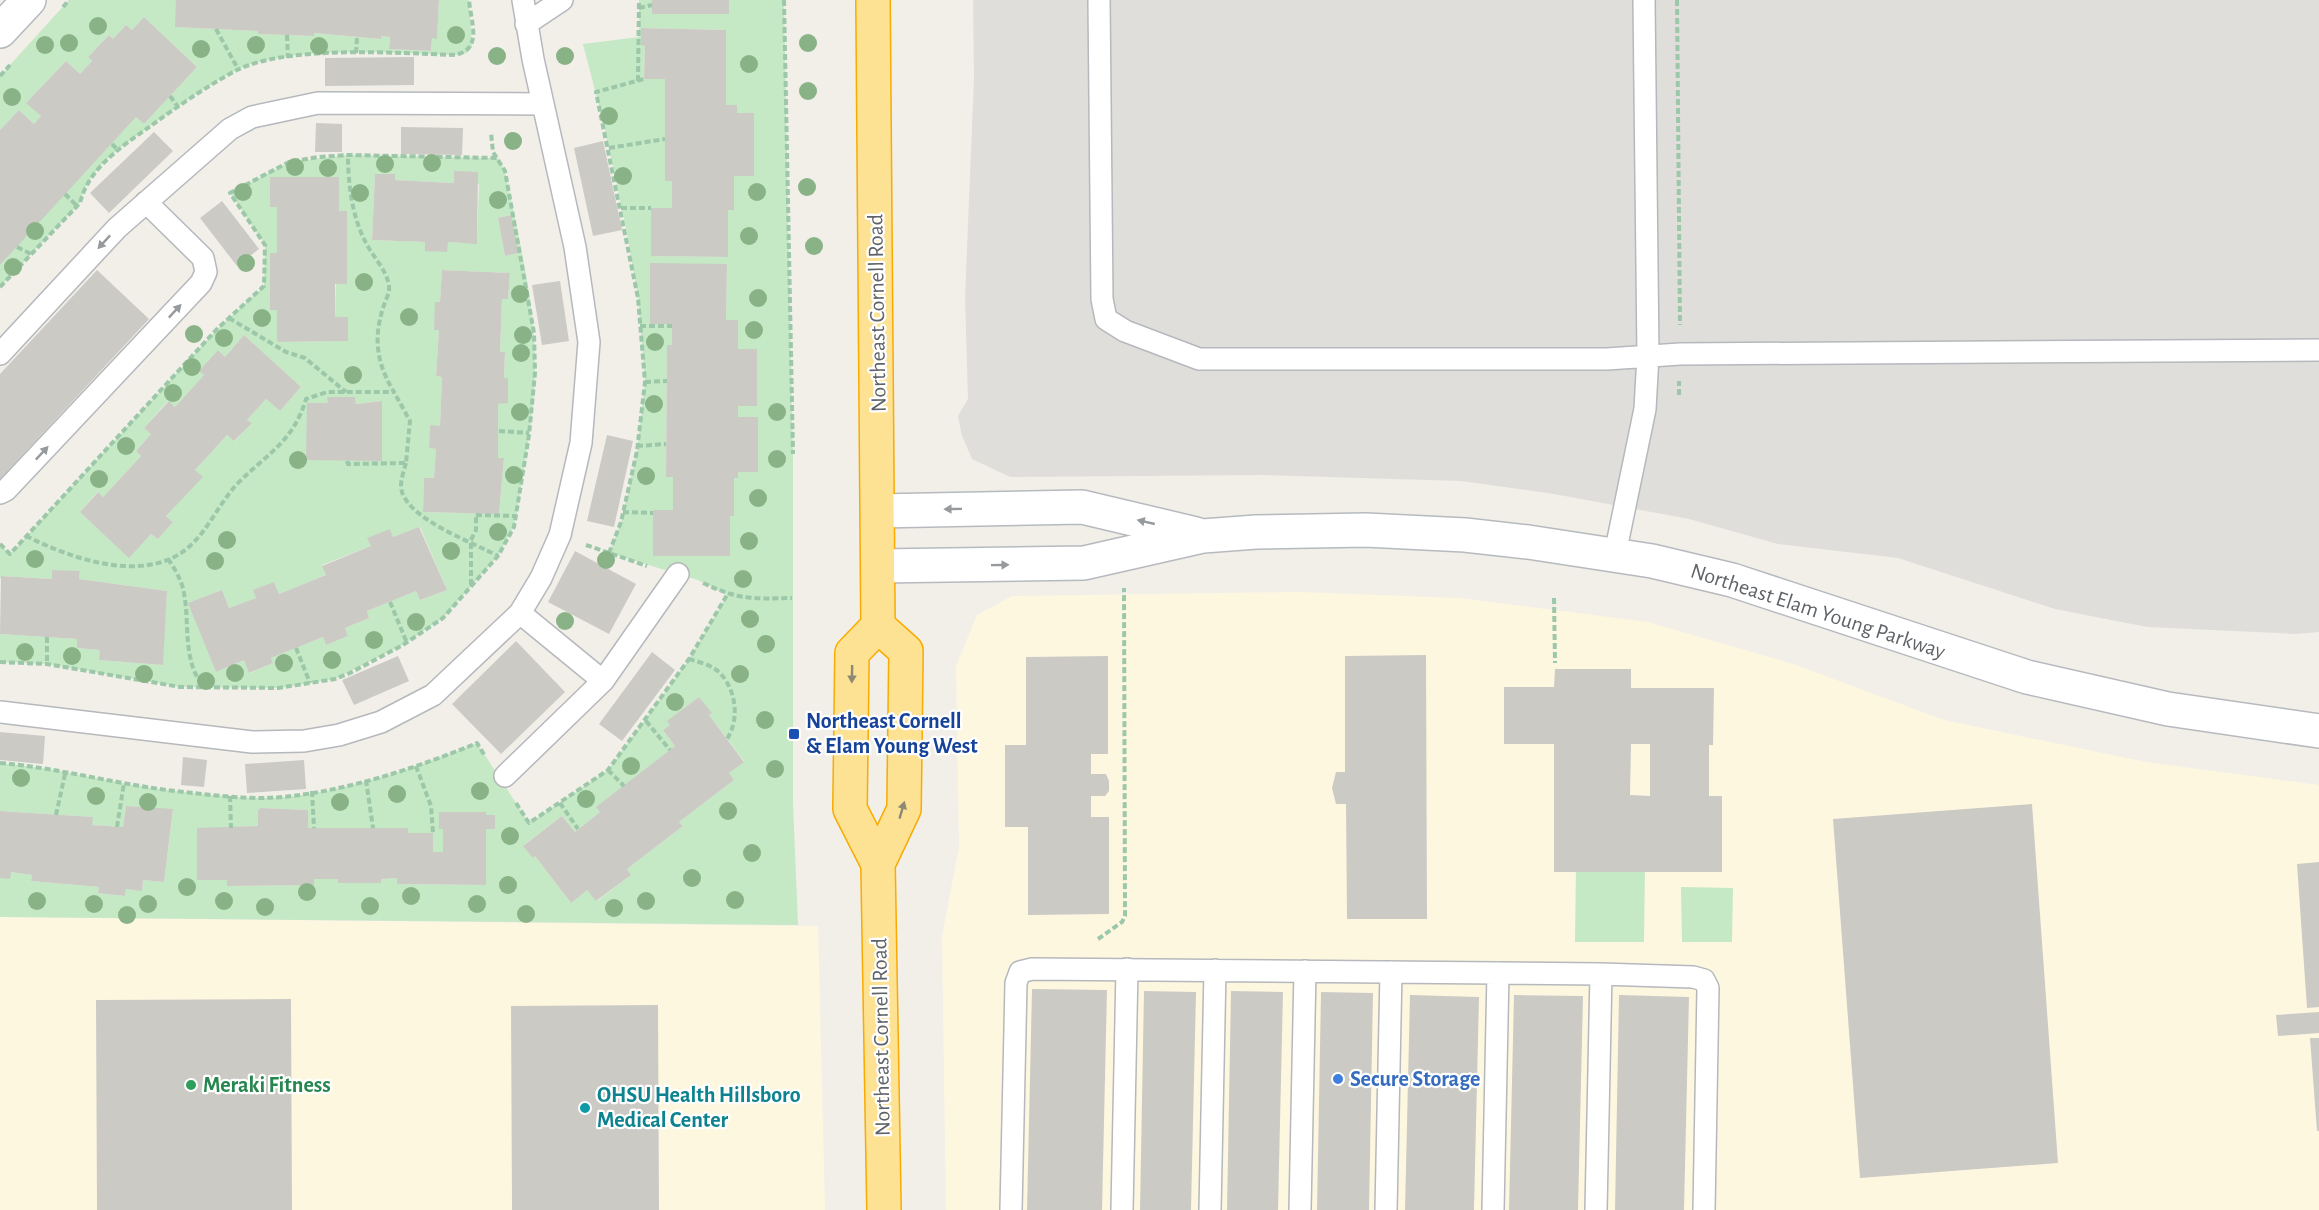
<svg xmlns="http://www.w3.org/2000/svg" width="2319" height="1210" font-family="'Alegreya Sans',sans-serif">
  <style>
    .commercial { fill: #fef7e0 }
    .industrial { fill: #e0deda }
    .green { fill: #c5e8c5; fill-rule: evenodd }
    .building { fill: #cccac5; fill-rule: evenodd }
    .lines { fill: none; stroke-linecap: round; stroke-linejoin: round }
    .lane-casing { stroke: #b5b8bc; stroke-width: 24 }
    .street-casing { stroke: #b5b8bc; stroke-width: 36 }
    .secondary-casing { stroke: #b6babf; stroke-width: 36 }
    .highway-casing { stroke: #f9ab00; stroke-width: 36 }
    .path { stroke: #9cc7a9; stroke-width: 4; stroke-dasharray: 6 3; stroke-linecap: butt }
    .lane { stroke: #fff; stroke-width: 21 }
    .street { stroke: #fff; stroke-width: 33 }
    .secondary { stroke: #fff; stroke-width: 33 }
    .highway { stroke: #fde293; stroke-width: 33 }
    .tree { fill: #89b387 }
    .oneway { fill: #979a9d }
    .oneway2 { fill: #8e8975 }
    .transit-dot { fill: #1a4fb4; stroke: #fff; stroke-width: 2 }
    .shop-dot { fill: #3f7fe0; stroke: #fff; stroke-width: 2 }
    .leisure-dot { fill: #2e9e5b; stroke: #fff; stroke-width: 2 }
    .culture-dot { fill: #0f9aa8; stroke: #fff; stroke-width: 2 }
    .labels { text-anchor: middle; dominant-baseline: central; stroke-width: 4.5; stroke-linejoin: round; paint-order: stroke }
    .street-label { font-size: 22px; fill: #5f6368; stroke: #fff }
    .transit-label { font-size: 22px; font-weight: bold; fill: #164399; stroke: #fff; text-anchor: start }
    .shop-label { font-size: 22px; font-weight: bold; fill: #366cbe; stroke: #fff; text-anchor: start }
    .leisure-label { font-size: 22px; font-weight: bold; fill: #27864d; stroke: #fff; text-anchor: start }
    .culture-label { font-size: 22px; font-weight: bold; fill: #0d838f; stroke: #fff; text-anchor: start }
  </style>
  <rect width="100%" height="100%" fill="#f1efe8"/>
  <path class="commercial" d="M1298 592 1458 598 1648 622 1796 665 1944 720 2146 762 2319 785V1210H946L942 936 959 847 956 666 977 615 1012 596Z
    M0 917 818 926 825 1210H0Z"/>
  <path class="industrial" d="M973 0H2319V632L2296 634 2147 627 2055 609 1898 558 1778 544 1689 519 1554 494 1461 481 1265 475 1010 477 972 459 962 436 958 416 968 399 965 297 974 78Z"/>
  <path class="green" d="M69 0H176V27L258 31V34L314 36V33L381 39V36L390 37 389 49 431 51 432 38H437L439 0H469L472 47 467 53 455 55C397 53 288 45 237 70 205 87 174 109 145 130 118 149 88 170 80 203L0 287V265L16 246 136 117 144 124 197 67 144 17 132 30 126 25 113 39 109 35 88 57 92 61 80 74 66 61 27 102 41 116 34 124 19 110 0 130V76Z
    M639 0H652V14H728L729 0H784L793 454V804L798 925 0 917V878L11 872 32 875 31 881 99 887 98 893 125 896 126 889 142 890 143 880 164 882 173 810 126 806 123 827 92 825V817L0 811V763C62 768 122 786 184 792 210 795 236 798 262 798 329 798 415 768 477 743L529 823 608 770 689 659 727 595 698 580 609 553 621 522 637 451 645 382 638 298 627 233 605 129 583 44 639 37ZM641 28 726 30V105H736L737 113H754V176H734V210H728V257L651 256V208H672V181L665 180V79H644L645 46ZM650 264H727L726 320 738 321V349H757V406H738V417H757L758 471 738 472 734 478V516H730V556L653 510H673V477H666L667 345H672V324H650ZM699 697 711 713 709 715 744 761 729 773 734 780 679 822 683 826 627 869 631 875 597 901 587 890 570 902 535 856 533 858 524 845 562 816 575 832 600 812 597 807 675 746 663 730 670 725 668 721ZM262 808 307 810 308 828H408V833H433V852H443V829L439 828V812H485L486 815H495V829H486V885L397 884V878L381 879 380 883H339L338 879H314L313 885 227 886 236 827 258 826Z
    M348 155 498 158 505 171C518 236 536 304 535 371 534 419 524 466 517 513L514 527 498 556 443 618 403 645 335 679 279 688 180 687 47 664 0 662V634L77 639V648L100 650V660L162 665 167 591 79 579 80 572 52 570V579L2 576 0 579V544L10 554 217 329 264 286 265 245 230 193 289 162ZM454 171 479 184 477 243 448 242 425 251V242L372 240 375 174H395V180L454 183ZM270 177 339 178 335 317H348V341L277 342V207L270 206ZM511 215 519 253 505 256 498 218ZM442 270 510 273 508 299H502L500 352H505L504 378 508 379V402L498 404V458H504L499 514 423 512 424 479 434 478 436 449 429 448 430 426H440L442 377 436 376 439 330H435L440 302ZM244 335 301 387 280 411 266 399 247 420 251 423 235 441 227 435 195 470 202 477 166 516 173 522 158 539 151 534 129 557 80 512 97 492 103 497 141 456 136 451 151 434 144 428 168 401 175 407 204 375 199 371 218 350 225 357ZM328 397H355L356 404 382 401V461L328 403ZM420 527 447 590 420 600 416 591 367 611 369 618 345 628 348 636 326 645 323 637 271 658 273 663 250 673 244 660 216 672 189 603 222 590 229 608 256 598 274 582 279 594 326 575 322 565 371 546 390 529 393 537Z
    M1576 865 1645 866 1644 942H1575Z
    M1681 887 1733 888 1732 942H1682Z"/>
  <path class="building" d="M176 0H439L437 39 432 38 431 51 389 49 390 37 381 36V39L314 33V36L258 34V31L175 27Z
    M652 0H729V14H652Z
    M144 17 197 67 144 124 136 117 0 265V130L19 110 34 124 41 116 26 103 66 61 80 74 92 61 88 57 109 35 113 39 126 25 132 30Z
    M641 28 726 30V105H737V113H754V176H734V210H728V257L651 256V208H672V181H665V79H644L645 46 641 45Z
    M414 57V85L325 86V58Z
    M316 123 342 124V152H315Z
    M401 127 463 128 462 155 401 154Z
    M154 132 173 151 109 213 90 193Z
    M603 141 622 230 593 236 574 148Z
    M454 171 478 172 477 244 448 242 447 252 425 251V242L372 240 375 174H395V180L454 183Z
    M270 177H339V211H347V284H335V317H348V341L277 342V310H270V253H277V207H270Z
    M222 201 259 249 237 266 200 218Z
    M511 215 519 253 505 256 498 218Z
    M650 263 727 264 726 320H738V349H757V406H738V417H758V472H738V478H734V516H730V556H653V510H673V477H666L667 345H672V324H650Z
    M97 270 149 319 0 479V374Z
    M442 270 510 273 508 299H502L500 352H505L504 378H508V403L498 404V458H504L499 514 423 512 424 478H434L436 449 429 448 430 425 440 426 442 377 436 376 439 330H434L435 302H440Z
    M560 281 569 341 542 345 532 285Z
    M244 335 301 387 280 411 266 399 247 420 252 423 234 441 227 435 195 470 203 477 166 516 173 522 158 539 151 534 129 558 80 512 98 492 103 497 141 456 136 451 151 434 144 428 169 401 175 407 204 375 199 371 218 350 225 357Z
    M327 397H355L356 404 382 401V461L306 460 307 403H328Z
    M607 435 633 441 614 527 587 521Z
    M419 527 447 590 420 600 416 591 367 611 369 618 345 628 348 636 326 645 323 637 271 658 273 663 249 673 244 660 216 672 188 603 222 590 229 608 256 598 253 590 274 582 279 594 326 575 322 566 371 546 367 538 390 529 393 537Z
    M575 551 636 584 609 634 548 602Z
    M52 570 80 571 79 579 167 591 163 665 99 660 100 650 77 648V639L0 634 1 576 52 579Z
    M516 641 565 692 501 754 452 704Z
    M652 652 675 670 622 741 599 724Z
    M1426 655 1427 919H1347L1346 804H1336L1332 788 1336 772H1345V656Z
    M398 656 409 681 354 705 342 680Z
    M1108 656V754H1091V774H1106L1109 781V791L1105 796H1091V817H1109V914L1028 915V827H1005V745H1026V657Z
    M1555 669H1631V688H1714L1713 745H1709V796H1722V872H1554V744H1504V687H1554ZM1631 744H1650V796L1630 795Z
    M699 697 712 713 709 715 744 762 729 773 734 780 679 822 683 826 627 869 631 875 596 901 587 890 571 903 535 856 533 858 523 846 562 816 575 832 600 812 596 807 675 746 663 730 670 725 667 721Z
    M0 732 45 736 43 764 0 760Z
    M183 757 207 760 204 787 181 785Z
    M304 760 306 789 247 793 245 764Z
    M2032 804 2058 1163 1860 1178 1833 819Z
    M126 806 173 809 164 882 143 880 142 891 126 889 125 896 98 893 99 887 31 881 32 875 11 872 10 879 0 878V811L93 817 92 825 123 827Z
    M261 808 308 810V828H408V833H433V852H443V829H439V812H486V815H495V829H486V885L397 884V878L381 879V883H338V879H314V885L227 886V880H197V828L258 826V810Z
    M2319 862V1007L2307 1008 2297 864Z
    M1032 989 1107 990 1102 1210H1027Z
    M1144 991 1196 992 1191 1210H1140Z
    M1231 991 1283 992 1278 1210H1227Z
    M1321 992 1373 993 1369 1210H1317Z
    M1410 995 1479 997 1474 1210H1405Z
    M1514 995 1583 996 1578 1210H1509Z
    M1619 995 1689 997 1684 1210H1615Z
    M291 999 292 1210H97L96 1000Z
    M658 1005 659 1210H512L511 1006Z
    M2319 1012V1033L2278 1036 2276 1015Z
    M2310 1038H2319V1131H2317Z"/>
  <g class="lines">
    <g class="lane-casing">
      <path id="lane" d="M1099 0 1102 299 1106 319 1125 331 1199 359H1607L1680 354 2319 350
        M526 24 562 0
        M0 354 117 228 230 129 252 117 318 103 543 104
        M0 493 6 490 201 283 206 272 203 258 146 202
        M1615 554 1645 409 1648 356 1644 0
        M520 613 603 681
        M0 712 252 742 304 741 339 735 381 722 433 695 520 613 541 578 560 535 581 443 589 342 575 247 533 59 523 0
        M505 776 603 681 678 574
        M1011 1210 1016 983 1020 972 1032 969 1601 974 1693 977 1704 980 1708 988 1704 1210
        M1122 1210 1127 969
        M1210 1210 1215 970
        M1300 1210 1305 971
        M1386 1210 1391 972
        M1493 1210 1498 973
        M1596 1210 1601 974"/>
    </g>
    <g class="street-casing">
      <path id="street" d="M0 31 29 0"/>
    </g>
    <g class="secondary-casing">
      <path id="secondary" d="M878 511 1082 507 1196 534
        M878 566 1084 563 1203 536 1256 532 1366 530 1465 535 1528 542 1652 561 1732 580 2027 677 2168 709 2319 731"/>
    </g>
    <g class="highway-casing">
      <path id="highway" d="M873 0 878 626 852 653 850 809 878 864 884 1210
        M878 626 906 651 904 809 878 864"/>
    </g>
    <path class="path" d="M784 0 793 454
      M1677 0 1680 325
      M63 7 69 0
      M639 8 652 5
      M216 29 238 69
      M287 35 288 58
      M356 53 357 38
      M0 76 10 65
      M638 81 639 0
      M170 96 178 107
      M112 144 118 150
      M609 148 665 139
      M65 194 77 206
      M621 208H651
      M17 247 31 254
      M0 287 80 203C88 170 118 149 145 130 174 109 205 87 237 70 288 45 397 53 455 55 483 49 471 23 469 0
      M229 318 286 352 305 358 346 392
      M640 326H672
      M645 382 667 381
      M1679 395V381
      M499 431 529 433
      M637 446 666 444
      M347 461 348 464 406 463 410 421 394 392
      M406 463C404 470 401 479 401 486 402 518 475 543 498 556
      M623 512 653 513
      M476 515 516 516
      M26 536C72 559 148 586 191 545 210 527 220 502 238 483 268 453 293 442 306 399L327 392H394C377 364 373 340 383 308 385 301 390 293 389 286 387 270 372 256 365 241 352 216 348 183 348 155
      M0 544 10 554 217 329 264 286 265 245 230 193 289 162 318 157 348 155 497 158
      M586 545 647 566
      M609 553 621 522 637 451 645 382 638 298 596 92 644 79
      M168 559C175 569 182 581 184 593 190 625 182 661 204 687
      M703 583C739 600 753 599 792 598
      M471 585V540L476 530V514
      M1554 598 1555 663
      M390 602 407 643
      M47 637V664
      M296 648 310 683
      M689 659C699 662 712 665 720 673 736 690 740 719 727 739
      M0 662 47 664 180 687 278 688 335 679 350 673 403 645 443 618 498 556 514 527 529 435 535 373 534 333 505 171 493 152 491 133
      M646 721 670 750
      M0 763C61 768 123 786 184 792 210 795 236 798 262 798 329 797 415 769 477 743L485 756
      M416 766 431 806 433 833
      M608 770 624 786
      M366 780 373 828
      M312 791 314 828
      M230 796 231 828
      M516 803 529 823 608 770 689 659 727 595
      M560 803 578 829
      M56 815 65 774
      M117 827 124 783
      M1098 939 1122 922 1125 916 1124 588"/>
    <use href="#lane" class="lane"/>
    <use href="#street" class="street"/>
    <use href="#secondary" class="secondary"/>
    <use href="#highway" class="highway"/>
  </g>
  <g class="tree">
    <circle cx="98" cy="26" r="9"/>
    <circle cx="456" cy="35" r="9"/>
    <circle cx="69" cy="43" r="9"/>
    <circle cx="808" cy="43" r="9"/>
    <circle cx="45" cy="45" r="9"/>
    <circle cx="256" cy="45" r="9"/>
    <circle cx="319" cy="46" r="9"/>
    <circle cx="201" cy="49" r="9"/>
    <circle cx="497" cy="56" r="9"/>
    <circle cx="565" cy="56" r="9"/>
    <circle cx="749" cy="64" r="9"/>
    <circle cx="808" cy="91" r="9"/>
    <circle cx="12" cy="97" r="9"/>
    <circle cx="609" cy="116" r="9"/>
    <circle cx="513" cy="141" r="9"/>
    <circle cx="432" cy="163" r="9"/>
    <circle cx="385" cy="164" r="9"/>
    <circle cx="295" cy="167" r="9"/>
    <circle cx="328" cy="168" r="9"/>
    <circle cx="623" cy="176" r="9"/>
    <circle cx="807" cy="187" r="9"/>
    <circle cx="243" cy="192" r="9"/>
    <circle cx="757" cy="192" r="9"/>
    <circle cx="360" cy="193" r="9"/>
    <circle cx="498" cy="200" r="9"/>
    <circle cx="35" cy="231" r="9"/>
    <circle cx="749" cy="236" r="9"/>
    <circle cx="814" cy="246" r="9"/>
    <circle cx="246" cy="263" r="9"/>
    <circle cx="13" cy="267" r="9"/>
    <circle cx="364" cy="282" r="9"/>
    <circle cx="520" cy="294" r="9"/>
    <circle cx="758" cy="298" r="9"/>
    <circle cx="409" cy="317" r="9"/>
    <circle cx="262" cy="318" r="9"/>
    <circle cx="754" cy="330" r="9"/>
    <circle cx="194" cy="334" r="9"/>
    <circle cx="523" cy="335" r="9"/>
    <circle cx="224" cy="338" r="9"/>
    <circle cx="655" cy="342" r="9"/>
    <circle cx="521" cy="353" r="9"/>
    <circle cx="192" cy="367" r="9"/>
    <circle cx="353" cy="375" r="9"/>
    <circle cx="173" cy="393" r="9"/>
    <circle cx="654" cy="404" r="9"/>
    <circle cx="520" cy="412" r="9"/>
    <circle cx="777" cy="412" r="9"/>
    <circle cx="126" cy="446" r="9"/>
    <circle cx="777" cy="459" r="9"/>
    <circle cx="298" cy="460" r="9"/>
    <circle cx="514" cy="475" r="9"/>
    <circle cx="646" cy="476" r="9"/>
    <circle cx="99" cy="479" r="9"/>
    <circle cx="758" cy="498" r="9"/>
    <circle cx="498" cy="532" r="9"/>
    <circle cx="227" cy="540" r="9"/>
    <circle cx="749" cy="541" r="9"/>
    <circle cx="451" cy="551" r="9"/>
    <circle cx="35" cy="559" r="9"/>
    <circle cx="606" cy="560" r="9"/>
    <circle cx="215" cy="561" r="9"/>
    <circle cx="743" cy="579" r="9"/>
    <circle cx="750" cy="619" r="9"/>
    <circle cx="565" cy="621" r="9"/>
    <circle cx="416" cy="622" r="9"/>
    <circle cx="374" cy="640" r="9"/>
    <circle cx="766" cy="644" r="9"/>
    <circle cx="25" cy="652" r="9"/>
    <circle cx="72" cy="656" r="9"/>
    <circle cx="332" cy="660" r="9"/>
    <circle cx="284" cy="663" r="9"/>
    <circle cx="235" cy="673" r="9"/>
    <circle cx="144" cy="674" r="9"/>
    <circle cx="740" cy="674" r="9"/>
    <circle cx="206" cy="681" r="9"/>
    <circle cx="675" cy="702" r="9"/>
    <circle cx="765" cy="720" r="9"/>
    <circle cx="631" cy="766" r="9"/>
    <circle cx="775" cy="769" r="9"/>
    <circle cx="21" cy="778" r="9"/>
    <circle cx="480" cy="791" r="9"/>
    <circle cx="397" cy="794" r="9"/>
    <circle cx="96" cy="796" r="9"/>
    <circle cx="586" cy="799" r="9"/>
    <circle cx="148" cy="802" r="9"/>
    <circle cx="340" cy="802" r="9"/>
    <circle cx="728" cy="811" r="9"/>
    <circle cx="510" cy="836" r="9"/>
    <circle cx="752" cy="853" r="9"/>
    <circle cx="692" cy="878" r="9"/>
    <circle cx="508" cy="885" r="9"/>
    <circle cx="187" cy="887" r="9"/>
    <circle cx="307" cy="892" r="9"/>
    <circle cx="411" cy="896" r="9"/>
    <circle cx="735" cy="900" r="9"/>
    <circle cx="37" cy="901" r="9"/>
    <circle cx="224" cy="901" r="9"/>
    <circle cx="646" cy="901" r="9"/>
    <circle cx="94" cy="904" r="9"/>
    <circle cx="148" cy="904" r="9"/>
    <circle cx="477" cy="904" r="9"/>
    <circle cx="370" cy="906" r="9"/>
    <circle cx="265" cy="907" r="9"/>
    <circle cx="614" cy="908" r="9"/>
    <circle cx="526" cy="914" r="9"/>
    <circle cx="127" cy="915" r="9"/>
  </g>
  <defs><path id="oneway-solid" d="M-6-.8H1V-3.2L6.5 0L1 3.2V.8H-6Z" transform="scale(1.5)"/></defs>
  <g class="oneway">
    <use href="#oneway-solid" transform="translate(104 242) rotate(133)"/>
    <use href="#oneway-solid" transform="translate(175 311) rotate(-47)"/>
    <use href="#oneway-solid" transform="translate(42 453) rotate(-47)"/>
    <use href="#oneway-solid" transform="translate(953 509) rotate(179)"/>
    <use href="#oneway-solid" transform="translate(1146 522) rotate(-167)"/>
    <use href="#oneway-solid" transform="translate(1000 565) rotate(-1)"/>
  </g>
  <g class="oneway2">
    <use href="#oneway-solid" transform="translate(852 674) rotate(91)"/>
    <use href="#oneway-solid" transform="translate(902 810) rotate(-74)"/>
  </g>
  <rect class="transit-dot" x="788" y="728" width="12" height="12" rx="3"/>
  <circle class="shop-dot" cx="1338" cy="1079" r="6"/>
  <circle class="leisure-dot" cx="191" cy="1085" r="6"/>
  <circle class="culture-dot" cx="585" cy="1108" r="6"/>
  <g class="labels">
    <g class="street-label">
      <text transform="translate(877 313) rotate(-91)">Northeast Cornell Road</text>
      <text transform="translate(1818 611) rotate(18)">Northeast Elam Young Parkway</text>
      <text transform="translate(881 1037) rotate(-91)">Northeast Cornell Road</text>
    </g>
    <g class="transit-label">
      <text x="806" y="721">Northeast Cornell<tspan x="806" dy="25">&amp; Elam Young West</tspan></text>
    </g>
    <g class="shop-label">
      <text x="1350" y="1079">Secure Storage</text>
    </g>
    <g class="leisure-label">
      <text x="203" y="1085">Meraki Fitness</text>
    </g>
    <g class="culture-label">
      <text x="597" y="1095">OHSU Health Hillsboro<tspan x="597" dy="25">Medical Center</tspan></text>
    </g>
  </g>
</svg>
